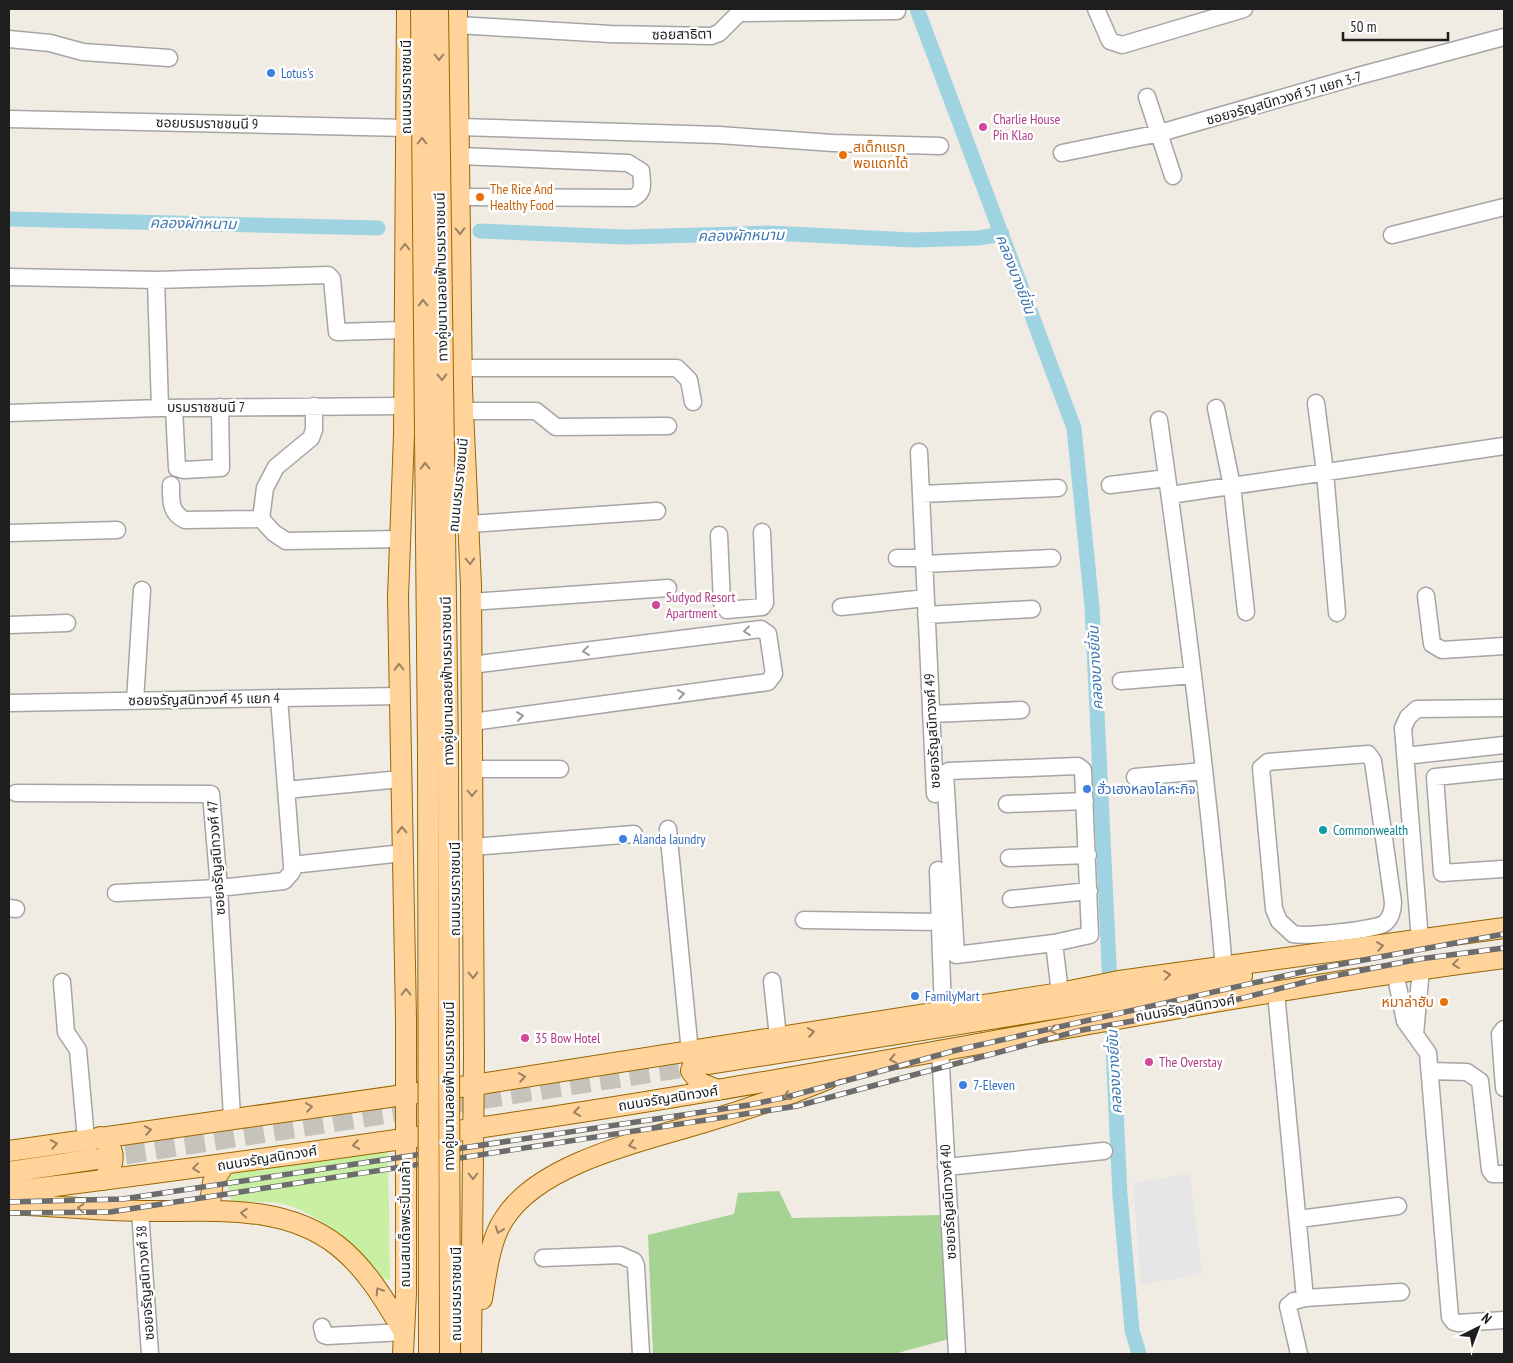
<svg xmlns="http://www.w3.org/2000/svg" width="1513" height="1363" font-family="'PT Sans Narrow','Noto Sans Thai',sans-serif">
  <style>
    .grass { fill: #c9efa3 }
    .forest { fill: #a6d393 }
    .parking { fill: #e6e6e6 }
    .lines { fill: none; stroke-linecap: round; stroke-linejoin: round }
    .canal { stroke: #9fd3e2; stroke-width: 15 }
    .major-tunnel { stroke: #c6c3bc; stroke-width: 20; stroke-dasharray: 20 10; stroke-linecap: butt }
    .minor-casing { stroke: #a5a5a5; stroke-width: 19 }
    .major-casing { stroke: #986600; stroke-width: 22 }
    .minor { stroke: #fff; stroke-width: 16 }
    .major { stroke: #ffd399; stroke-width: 20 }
    .rail-casing { stroke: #6c6c6c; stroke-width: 5.5 }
    .rail { stroke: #fff; stroke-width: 4; stroke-dasharray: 11; stroke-linecap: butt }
    .major-bridge-casing { stroke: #986600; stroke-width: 22; stroke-linecap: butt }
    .major-bridge { stroke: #ffd399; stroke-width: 20 }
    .oneway { stroke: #9a8262 }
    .oneway2 { stroke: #9a9a9a }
    .shop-dot { fill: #3f7fe0; stroke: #fff; stroke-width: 2 }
    .hotel-dot { fill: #d1479c; stroke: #fff; stroke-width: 2 }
    .food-dot { fill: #e8710a; stroke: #fff; stroke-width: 2 }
    .culture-dot { fill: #0f9aa8; stroke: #fff; stroke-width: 2 }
    .labels { text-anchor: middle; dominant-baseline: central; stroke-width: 5; stroke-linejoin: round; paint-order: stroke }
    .street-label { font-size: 14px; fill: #1e1e1e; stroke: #fff }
    .shop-label { font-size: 14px; fill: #366cbe; stroke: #fff; text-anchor: start }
    .hotel-label { font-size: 14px; fill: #b23c85; stroke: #fff; text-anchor: start }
    .food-label { font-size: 14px; fill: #c56008; stroke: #fff; text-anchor: start }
    .culture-label { font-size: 14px; fill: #0d838f; stroke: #fff; text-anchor: start }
    .water-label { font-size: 15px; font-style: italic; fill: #3f77af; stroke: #fff }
  </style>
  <rect width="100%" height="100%" fill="#f0ece3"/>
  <path class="grass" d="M388 1147 390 1280 384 1279C360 1251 317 1210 279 1203 264 1201 247 1202 232 1202 228 1188 225 1178 235 1167Z"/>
  <path class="forest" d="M779 1191 792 1218 942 1215 949 1339 894 1354H653L648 1235 734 1214 738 1193Z"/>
  <path class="parking" d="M1190 1173 1202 1274 1141 1285 1133 1183Z"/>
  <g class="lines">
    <path class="canal" d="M917 9 1074 428 1092 607 1120 1195 1132 1330 1139 1354
      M9 219 378 228
      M480 231 626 237 770 233 913 240 979 238 1002 234"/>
    <path class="major-tunnel" d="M96 1159 707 1064"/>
    <g class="minor-casing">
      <path id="minor" d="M1096 9 1110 41 1122 45 1244 9
        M457 25 610 34 711 36 719 33 739 13 897 11
        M9 39 50 43 83 52 169 58
        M1147 97 1173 176
        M9 119 406 128
        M459 127 719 135 833 143 940 146
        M1062 153 1160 133 1358 76 1504 37
        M459 156 628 163 641 171C642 184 645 192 633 198L460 197
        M1392 235 1504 207
        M9 277 156 280 328 275 332 279 337 332 404 330
        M156 280 160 408
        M462 368H677L689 380 693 402
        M1316 403 1325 472 1337 613
        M314 406V430L311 438 276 467 265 488 261 519 274 533 286 541 400 539
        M174 408 177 468 184 470 221 468 220 407
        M1216 408 1232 486 1246 612
        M463 411H536L556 427 668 426
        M9 413 160 408 404 406
        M1159 420C1185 602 1208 784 1224 968
        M919 452 935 794
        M171 485C171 501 170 513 185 520L261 519
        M1110 485 1167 478
        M921 494 1058 488
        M1170 495 1504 446
        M469 524 657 511
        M9 533 117 530
        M719 535 722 603 727 610 762 607 765 603 762 532
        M897 558H924
        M924 564 1052 558
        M1426 596 1432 644 1442 650 1504 646
        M471 602 668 588
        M841 607 926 598
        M926 615 1032 609
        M9 625 67 623
        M471 665 761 629 768 634 774 674 768 682 472 722
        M1121 681 1193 675
        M135 701 142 590
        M9 703 400 696
        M931 714 1021 710
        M1368 754 1373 761 1393 902C1393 910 1392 917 1385 923 1377 930 1305 937 1293 934L1279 921 1274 909 1261 768 1268 762Z
        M1405 756 1504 745
        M1078 766 1083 770 1090 935 1054 943 956 955 945 773 949 771Z
        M472 769H560
        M1135 777 1204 771
        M286 790 401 779
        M16 793 211 794 219 888 232 1117
        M1007 804 1085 801
        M668 829 690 1052
        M472 847 634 834
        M1009 858 1088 855
        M292 865 403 853
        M1502 869 1442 873 1435 777 1504 770
        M938 870 943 1011
        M116 893 219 888 284 881 292 872V865L279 698
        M1011 899 1089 891
        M9 908 16 909
        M804 920 940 922
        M1420 940 1403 728 1408 717 1417 709 1504 708
        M1054 943 1060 993
        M1395 972 1405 1021 1428 1053 1450 1317 1454 1322 1458 1323 1504 1320
        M772 981 778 1037
        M62 982 66 1032 78 1050 86 1139
        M1276 993 1305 1298 1401 1292
        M1504 1029 1500 1034 1504 1088
        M1415 1034 1421 969
        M940 1049 957 1354
        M1430 1071 1467 1072 1480 1081 1490 1170 1493 1174H1504
        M946 1167 1104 1151
        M140 1211 150 1354
        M1299 1219 1398 1206
        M543 1258 620 1255 634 1261 636 1266 641 1354
        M322 1327 324 1335 327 1336 404 1332
        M1299 1354 1288 1306 1294 1301 1305 1298"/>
    </g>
    <g class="major-casing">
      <path id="major" d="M457 9 462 389 471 585 474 1056 471 1354
        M710 1049 695 1058 691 1071 700 1083 718 1090
        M709 1064 1221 982 1242 976
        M100 1137C118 1150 115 1164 103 1180
        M9 1151 474 1085 1060 993 1119 981 1504 928
        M9 1172 96 1159
        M9 1192C245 1162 482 1130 717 1090 979 1046 1240 992 1504 958
        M9 1204C53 1206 97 1210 141 1211 208 1212 282 1202 338 1246 367 1269 385 1301 404 1332
        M209 1210 213 1182 224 1165
        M482 1299C486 1275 490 1239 504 1219 539 1163 642 1141 702 1123 745 1110 786 1096 828 1079
        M403 1354 406 1293V1018L398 597 404 435 407 9"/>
    </g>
    <use href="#minor" class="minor"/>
    <use href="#major" class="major"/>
    <g class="rail-casing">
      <path id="rail" d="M9 1202 123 1199 749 1105 787 1097 957 1050 1315 969 1504 934
        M9 1213 110 1212 797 1106 1082 1030 1200 1009 1313 980 1419 959 1504 948"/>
    </g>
    <use href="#rail" class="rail"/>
    <g class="major-bridge-casing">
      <path id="major-bridge" d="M421 9 428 751 429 1354
        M438 9 448 751 450 1354"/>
    </g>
    <use href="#major-bridge" class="major-bridge"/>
  </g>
  <defs><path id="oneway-chevron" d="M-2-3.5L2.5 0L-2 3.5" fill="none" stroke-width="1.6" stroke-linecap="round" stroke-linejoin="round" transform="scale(1.25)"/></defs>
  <g class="oneway">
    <use href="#oneway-chevron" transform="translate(439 57) rotate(90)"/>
    <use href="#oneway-chevron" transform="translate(422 141) rotate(-90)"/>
    <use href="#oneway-chevron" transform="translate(460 231) rotate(89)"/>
    <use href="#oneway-chevron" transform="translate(405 247) rotate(-90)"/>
    <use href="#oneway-chevron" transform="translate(423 303) rotate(-91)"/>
    <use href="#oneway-chevron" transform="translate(442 377) rotate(89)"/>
    <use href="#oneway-chevron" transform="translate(425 466) rotate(-91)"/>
    <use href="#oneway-chevron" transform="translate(470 561) rotate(88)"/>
    <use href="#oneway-chevron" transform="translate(399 667) rotate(-91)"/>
    <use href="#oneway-chevron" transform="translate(472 793) rotate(90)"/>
    <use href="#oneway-chevron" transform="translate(402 830) rotate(-91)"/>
    <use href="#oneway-chevron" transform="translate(1380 946) rotate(-8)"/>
    <use href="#oneway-chevron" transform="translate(1456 964) rotate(173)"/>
    <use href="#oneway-chevron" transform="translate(473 975) rotate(89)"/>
    <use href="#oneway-chevron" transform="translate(1167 975) rotate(-7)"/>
    <use href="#oneway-chevron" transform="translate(406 992) rotate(-91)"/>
    <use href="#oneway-chevron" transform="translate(1053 1030) rotate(170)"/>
    <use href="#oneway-chevron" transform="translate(811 1032) rotate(-9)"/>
    <use href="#oneway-chevron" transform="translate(893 1059) rotate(169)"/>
    <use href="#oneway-chevron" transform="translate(522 1077) rotate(-9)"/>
    <use href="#oneway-chevron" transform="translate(787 1096) rotate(159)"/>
    <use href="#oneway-chevron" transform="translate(309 1107) rotate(-8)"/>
    <use href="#oneway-chevron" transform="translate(577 1112) rotate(172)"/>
    <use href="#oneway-chevron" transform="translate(148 1130) rotate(-8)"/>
    <use href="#oneway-chevron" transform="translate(54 1144) rotate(-9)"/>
    <use href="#oneway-chevron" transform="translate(356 1145) rotate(171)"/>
    <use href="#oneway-chevron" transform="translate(632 1145) rotate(163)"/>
    <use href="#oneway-chevron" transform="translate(196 1168) rotate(173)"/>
    <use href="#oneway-chevron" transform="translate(473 1176) rotate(90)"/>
    <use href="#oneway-chevron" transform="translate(81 1208) rotate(-177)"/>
    <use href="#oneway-chevron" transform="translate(244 1213) rotate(-175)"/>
    <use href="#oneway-chevron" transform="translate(499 1230) rotate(110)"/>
    <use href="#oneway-chevron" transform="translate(379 1291) rotate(-122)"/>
  </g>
  <g class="oneway2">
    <use href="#oneway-chevron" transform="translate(747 631) rotate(173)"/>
    <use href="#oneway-chevron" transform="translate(586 651) rotate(173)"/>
    <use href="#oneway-chevron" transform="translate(681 694) rotate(-8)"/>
    <use href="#oneway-chevron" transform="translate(520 716) rotate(-8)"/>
  </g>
  <g class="shop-dot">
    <circle cx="271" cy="73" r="5"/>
    <circle cx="1087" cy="789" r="5"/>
    <circle cx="623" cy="839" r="5"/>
    <circle cx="915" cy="996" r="5"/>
    <circle cx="963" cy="1085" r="5"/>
  </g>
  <g class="hotel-dot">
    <circle cx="983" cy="127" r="5"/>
    <circle cx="656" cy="605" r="5"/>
    <circle cx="525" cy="1038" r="5"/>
    <circle cx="1149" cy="1062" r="5"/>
  </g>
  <g class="food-dot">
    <circle cx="843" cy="155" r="5"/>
    <circle cx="480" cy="197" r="5"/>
    <circle cx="1444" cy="1002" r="5"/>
  </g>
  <circle class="culture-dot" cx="1323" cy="830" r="5"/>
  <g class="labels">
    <g class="street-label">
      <text transform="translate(682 34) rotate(-1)">ซอยสาธิตา</text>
      <text transform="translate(406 87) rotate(-90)">ถนนบรมราชชนนี</text>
      <text transform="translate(1284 98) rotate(-16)">ซอยจรัญสนิทวงศ์ 57 แยก 3-7</text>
      <text transform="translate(207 123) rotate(1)">ซอยบรมราชชนนี 9</text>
      <text transform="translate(441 277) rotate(-91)">ทางคู่ขนานลอยฟ้าบรมราชชนนี</text>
      <text x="206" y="407">บรมราชชนนี 7</text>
      <text transform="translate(458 485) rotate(-84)">ถนนบรมราชชนนี</text>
      <text transform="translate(447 681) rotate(-91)">ทางคู่ขนานลอยฟ้าบรมราชชนนี</text>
      <text transform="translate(204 699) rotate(-1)">ซอยจรัญสนิทวงศ์ 45 แยก 4</text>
      <text transform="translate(932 731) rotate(-93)">ซอยจรัญสนิทวงศ์ 49</text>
      <text transform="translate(216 858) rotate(-94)">ซอยจรัญสนิทวงศ์ 47</text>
      <text transform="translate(455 889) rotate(-90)">ถนนบรมราชชนนี</text>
      <text transform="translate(1185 1008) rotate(-10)">ถนนจรัญสนิทวงศ์</text>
      <text transform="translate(449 1086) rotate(-90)">ทางคู่ขนานลอยฟ้าบรมราชชนนี</text>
      <text transform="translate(668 1098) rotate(-9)">ถนนจรัญสนิทวงศ์</text>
      <text transform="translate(267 1158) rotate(-9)">ถนนจรัญสนิทวงศ์</text>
      <text transform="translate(948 1202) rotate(-93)">ซอยจรัญสนิทวงศ์ 40</text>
      <text transform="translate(405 1224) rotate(-90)">ถนนสมเด็จพระปิ่นเกล้า</text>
      <text transform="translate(145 1283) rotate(-94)">ซอยจรัญสนิทวงศ์ 38</text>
      <text transform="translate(456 1294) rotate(-90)">ถนนบรมราชชนนี</text>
    </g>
    <g class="shop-label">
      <text x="281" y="73">Lotus's</text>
      <text x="1097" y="789">ฮั่วเฮงหลงโลหะกิจ</text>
      <text x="633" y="839">Alanda laundry</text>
      <text x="925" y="996">FamilyMart</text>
      <text x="973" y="1085">7-Eleven</text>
    </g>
    <g class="hotel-label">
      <text x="993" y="119">Charlie House<tspan x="993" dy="16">Pin Klao</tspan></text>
      <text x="666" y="597">Sudyod Resort<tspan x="666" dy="16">Apartment</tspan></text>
      <text x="535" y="1038">35 Bow Hotel</text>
      <text x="1159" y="1062">The Overstay</text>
    </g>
    <g class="food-label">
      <text x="853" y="147">สเต็กแรก<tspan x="853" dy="16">พอแดกได้</tspan></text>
      <text x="490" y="189">The Rice And<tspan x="490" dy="16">Healthy Food</tspan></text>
      <text x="1434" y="1002" text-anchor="end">หมาล่าฮับ</text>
    </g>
    <g class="culture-label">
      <text x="1333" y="830">Commonwealth</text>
    </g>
    <g class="water-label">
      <text transform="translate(193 223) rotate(1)">คลองผักหนาม</text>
      <text transform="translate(741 235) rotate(-1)">คลองผักหนาม</text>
      <text transform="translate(1016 274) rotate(69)">คลองบางยี่ขัน</text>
      <text transform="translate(1095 668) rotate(-93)">คลองบางยี่ขัน</text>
      <text transform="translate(1114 1072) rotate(-93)">คลองบางยี่ขัน</text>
    </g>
  </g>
  <rect width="1513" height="1363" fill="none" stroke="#1e1e1e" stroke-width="20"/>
  <g transform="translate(1478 1328) rotate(42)" stroke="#ffffff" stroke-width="4" paint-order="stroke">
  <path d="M0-4L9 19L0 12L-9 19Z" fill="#1e1e1e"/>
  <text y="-8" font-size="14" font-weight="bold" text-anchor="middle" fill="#1e1e1e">N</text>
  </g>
  <path d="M1343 32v8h105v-8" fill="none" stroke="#1e1e1e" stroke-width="2.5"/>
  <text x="1350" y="32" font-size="15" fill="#1e1e1e" stroke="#ffffff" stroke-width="4" paint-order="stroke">50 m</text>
</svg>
